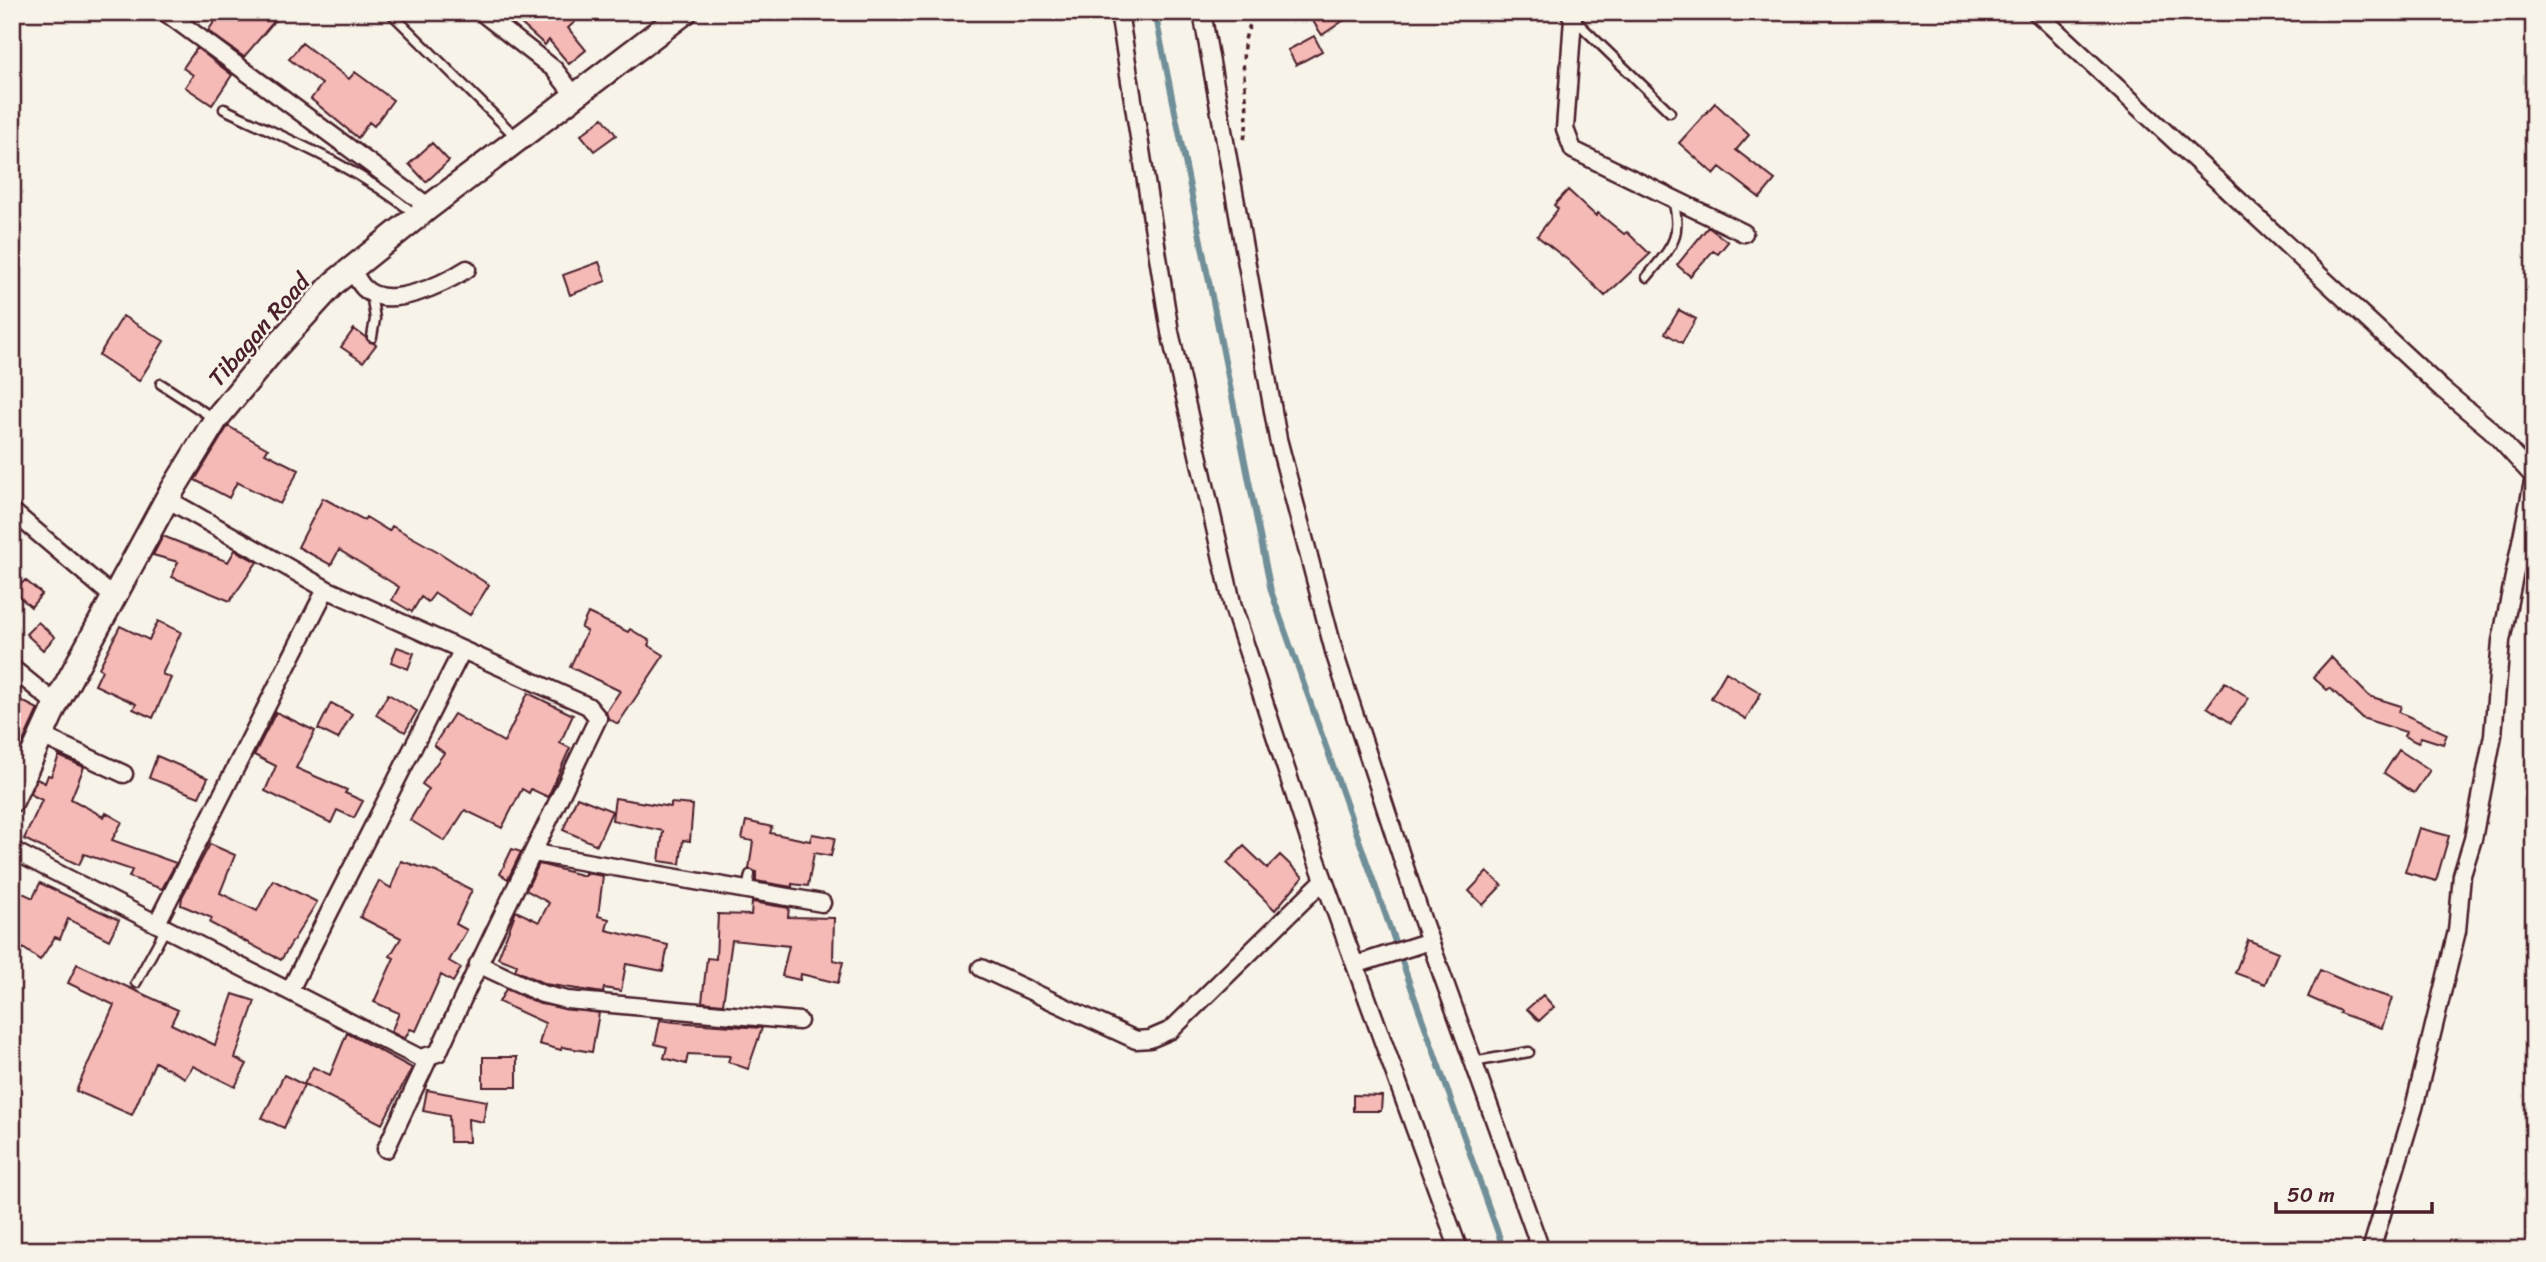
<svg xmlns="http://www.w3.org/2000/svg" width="2546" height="1262" font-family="Sriracha,sans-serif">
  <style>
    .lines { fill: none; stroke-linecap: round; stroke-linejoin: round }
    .stream { stroke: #708f99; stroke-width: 6 }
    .building { fill: #f5b9b6; stroke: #4a1f2b; stroke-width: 2 }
    .service-casing { stroke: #4a1f2b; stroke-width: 13 }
    .minor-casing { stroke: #4a1f2b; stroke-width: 21 }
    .secondary-casing { stroke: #4a1f2b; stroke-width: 28 }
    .path { stroke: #4a1f2b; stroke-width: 3.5; stroke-dasharray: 5 5; stroke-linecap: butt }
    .service { stroke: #f7f3e8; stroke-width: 8 }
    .minor { stroke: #f7f3e8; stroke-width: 16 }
    .secondary { stroke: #f7f3e8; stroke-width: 23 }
    .labels { text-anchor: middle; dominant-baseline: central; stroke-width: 5; stroke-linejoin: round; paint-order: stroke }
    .street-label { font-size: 24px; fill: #4a1f2b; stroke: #f7f3e8 }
  </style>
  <rect width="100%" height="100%" fill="#f7f3e8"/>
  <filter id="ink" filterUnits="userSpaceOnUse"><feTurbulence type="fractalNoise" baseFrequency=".0143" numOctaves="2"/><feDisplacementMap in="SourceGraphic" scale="14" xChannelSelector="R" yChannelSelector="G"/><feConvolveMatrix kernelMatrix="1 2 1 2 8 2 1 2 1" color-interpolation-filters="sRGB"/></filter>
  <g filter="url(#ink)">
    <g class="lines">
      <path class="stream" d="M1155 12 1271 591 1504 1250"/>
    </g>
    <path class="building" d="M221 12H282L244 57 208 31Z
      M525 12H586L568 28 586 50 569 64 549 40 545 45 518 21Z
      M1307 12H1356L1322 35Z
      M1314 36 1322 51 1296 65 1288 50Z
      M302 43 349 79 355 72 393 100 374 126 369 122 358 138 311 99 322 84 289 59Z
      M197 48 232 75 212 105 185 87 193 75 183 68Z
      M1715 103 1749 135 1736 150 1775 180 1760 198 1720 167 1714 174 1679 143Z
      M603 118 616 135 594 151 581 135Z
      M432 143 449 161 426 182 409 164Z
      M1568 190 1596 216 1598 213 1624 234 1627 232 1650 254 1605 296 1569 261 1537 236 1558 209 1554 205Z
      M1708 227 1728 242 1718 254 1713 251 1690 276 1677 265Z
      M599 262 606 281 570 295 563 275Z
      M1679 310 1696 319 1682 343 1665 333Z
      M123 316 164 341 139 381 99 355Z
      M354 329 376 345 363 362 341 347Z
      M228 426 268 449 265 453 299 470 280 504 237 482 229 498 195 480Z
      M323 498 364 520 366 517 389 531 392 526 437 551 489 585 470 615 435 593 428 602 421 597 412 612 392 600 399 587 339 550 331 565 298 547Z
      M163 536 228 562 235 550 257 562 230 601 172 577 178 562 153 555Z
      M25 580 42 594 31 607 14 592Z
      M588 613 628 632 630 629 650 641 648 645 664 655 618 724 608 718 606 712 620 691 570 667 587 631 581 628Z
      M158 621 181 632 162 674 171 678 153 718 133 709 136 704 95 685 102 670 99 668 120 626 149 640Z
      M38 622 55 637 43 650 26 634Z
      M397 647 414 653 408 669 391 662Z
      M2331 657 2369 696 2401 706 2399 712 2447 734 2443 744 2421 737 2418 743 2404 736 2406 732 2362 718 2330 688 2327 690 2313 677Z
      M1726 672 1761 693 1746 719 1711 698Z
      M2225 682 2249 698 2231 723 2207 707Z
      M528 693 573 715 560 743 570 748 548 797 531 789 529 793 522 789 502 828 465 810 445 841 410 820 429 789 422 784 444 753 434 745 454 714 504 742Z
      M388 694 417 711 405 732 376 715Z
      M12 696 38 709 12 766Z
      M331 703 352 714 338 739 318 729Z
      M276 712 315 731 296 768 347 790 345 793 363 801 354 818 337 810 331 823 265 791 276 766 254 755Z
      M2399 750 2430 770 2414 793 2384 773Z
      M59 756 84 767 71 799 104 817 106 813 122 822 112 840 176 863 162 889 129 877 132 870 84 854 79 865 24 839 42 800 30 794 37 779 45 783 48 775 51 776Z
      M157 756 208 778 199 797 149 778Z
      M577 797 612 811 597 845 563 830Z
      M615 798 671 807V803L693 805 690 841 683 840 680 864 659 861 663 831 612 820Z
      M746 821 772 827 770 833 810 841 812 834 835 838 831 856 814 853 808 886 792 884V887L756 881V872L749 869 753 841 742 839Z
      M2419 828 2449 836 2436 881 2405 872Z
      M210 844 235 855 220 893 257 911 273 880 317 902 281 960 210 923 212 918 181 905 182 897Z
      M1244 846 1267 868 1280 855 1303 877 1275 910 1227 863Z
      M512 849 521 852 508 879 500 874Z
      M401 861 436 872 472 890 456 924 467 930 449 961 461 968 453 982 441 975 416 1031 410 1029 405 1039 391 1032 399 1013 374 1002 394 958 390 956 401 938 360 917 379 881 391 888Z
      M539 864 585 876V873L603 876 598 916 609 919 606 930 668 945 663 971 626 964 621 991 604 988 603 993 545 984 515 970 517 965 498 958 516 911 539 922 549 903 526 890Z
      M1487 872 1502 885 1483 905 1469 891Z
      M40 883 119 920 109 940 68 919 60 939 55 937 40 960 23 948 12 960V888L33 898Z
      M752 902 789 908 788 917 834 918 833 960 843 962 838 983 801 974 800 980 782 976 789 946 732 940 723 1004 702 1002 707 958 716 959 718 914 751 915Z
      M2248 940 2278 952 2265 984 2235 973Z
      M77 964 178 1010 171 1024 215 1045 233 994 255 1001 235 1058 247 1064 235 1087 193 1066 185 1078 155 1062 132 1115 76 1091 114 1005 68 983Z
      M2320 970 2363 989 2392 998 2382 1028 2339 1013 2340 1011 2308 997Z
      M506 989 540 1004 599 1013 592 1052 562 1047 561 1050 539 1044 545 1023 499 1002Z
      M1543 995 1554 1007 1539 1021 1527 1009Z
      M660 1020 674 1022 762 1028 748 1069 728 1062 730 1056 688 1054 686 1064 664 1058 667 1047 655 1044Z
      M347 1033 412 1068 382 1124 304 1084 313 1067 330 1075Z
      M483 1057H517V1087H483Z
      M284 1075 304 1085 284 1128 262 1118Z
      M427 1090 487 1101 483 1122 468 1119 469 1142H450L449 1116 423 1111Z
      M1353 1095 1382 1096 1381 1111H1353Z"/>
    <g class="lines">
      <g class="service-casing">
        <path id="service" d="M390 12 516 137
          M1575 20 1670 112
          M224 109C290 140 358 168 415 214
          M1647 277C1671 247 1683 239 1673 200
          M371 293 375 319 372 337
          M161 384 213 418
          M747 890 750 875
          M136 983 166 928
          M1473 1062 1529 1052"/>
      </g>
      <g class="minor-casing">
        <path id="minor" d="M165 12 429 207
          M481 12 554 69 575 96
          M1119 12 1170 332 1233 607 1308 836 1459 1250
          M1202 12 1278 439 1335 655 1422 919 1541 1250
          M1569 12 1573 18 1565 129 1573 150 1744 233
          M2036 12 2442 389 2491 430 2534 477
          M352 269C355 275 359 283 364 288 388 312 445 283 467 269
          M12 511 112 596
          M12 668 56 704
          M42 736 124 774
          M12 850 420 1058 438 1053C488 940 545 830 598 718L588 706 326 589 167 499
          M534 853 822 903
          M157 923 326 589
          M478 964 542 994 567 1000 799 1021
          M1355 965 1430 941
          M981 968 1136 1040 1150 1039 1171 1030 1324 880
          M290 990 462 651
          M386 1149 429 1057
          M2371 1250 2414 1108 2457 931 2462 875 2473 839 2493 735 2501 641 2534 477"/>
      </g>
      <g class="secondary-casing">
        <path id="secondary" d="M12 800 56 704 167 499 216 419 273 350 334 283 429 207 685 12"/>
      </g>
      <path class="path" d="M1244 139C1255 96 1228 50 1258 12"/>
      <use href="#service" class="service"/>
      <use href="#minor" class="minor"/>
      <use href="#secondary" class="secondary"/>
    </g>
  </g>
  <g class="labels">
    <g class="street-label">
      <text transform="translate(259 330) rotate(-49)">Tibagan Road</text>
    </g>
  </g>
  <rect width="2546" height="1262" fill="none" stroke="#f7f3e8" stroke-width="42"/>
  <rect x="21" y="21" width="2504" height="1220" fill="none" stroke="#4a1f2b" stroke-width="2.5" filter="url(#ink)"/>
  <path d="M2276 1202v10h156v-10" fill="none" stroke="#4a1f2b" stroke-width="3.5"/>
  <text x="2287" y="1202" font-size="21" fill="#4a1f2b" stroke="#f7f3e8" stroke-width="5" paint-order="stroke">50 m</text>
</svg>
